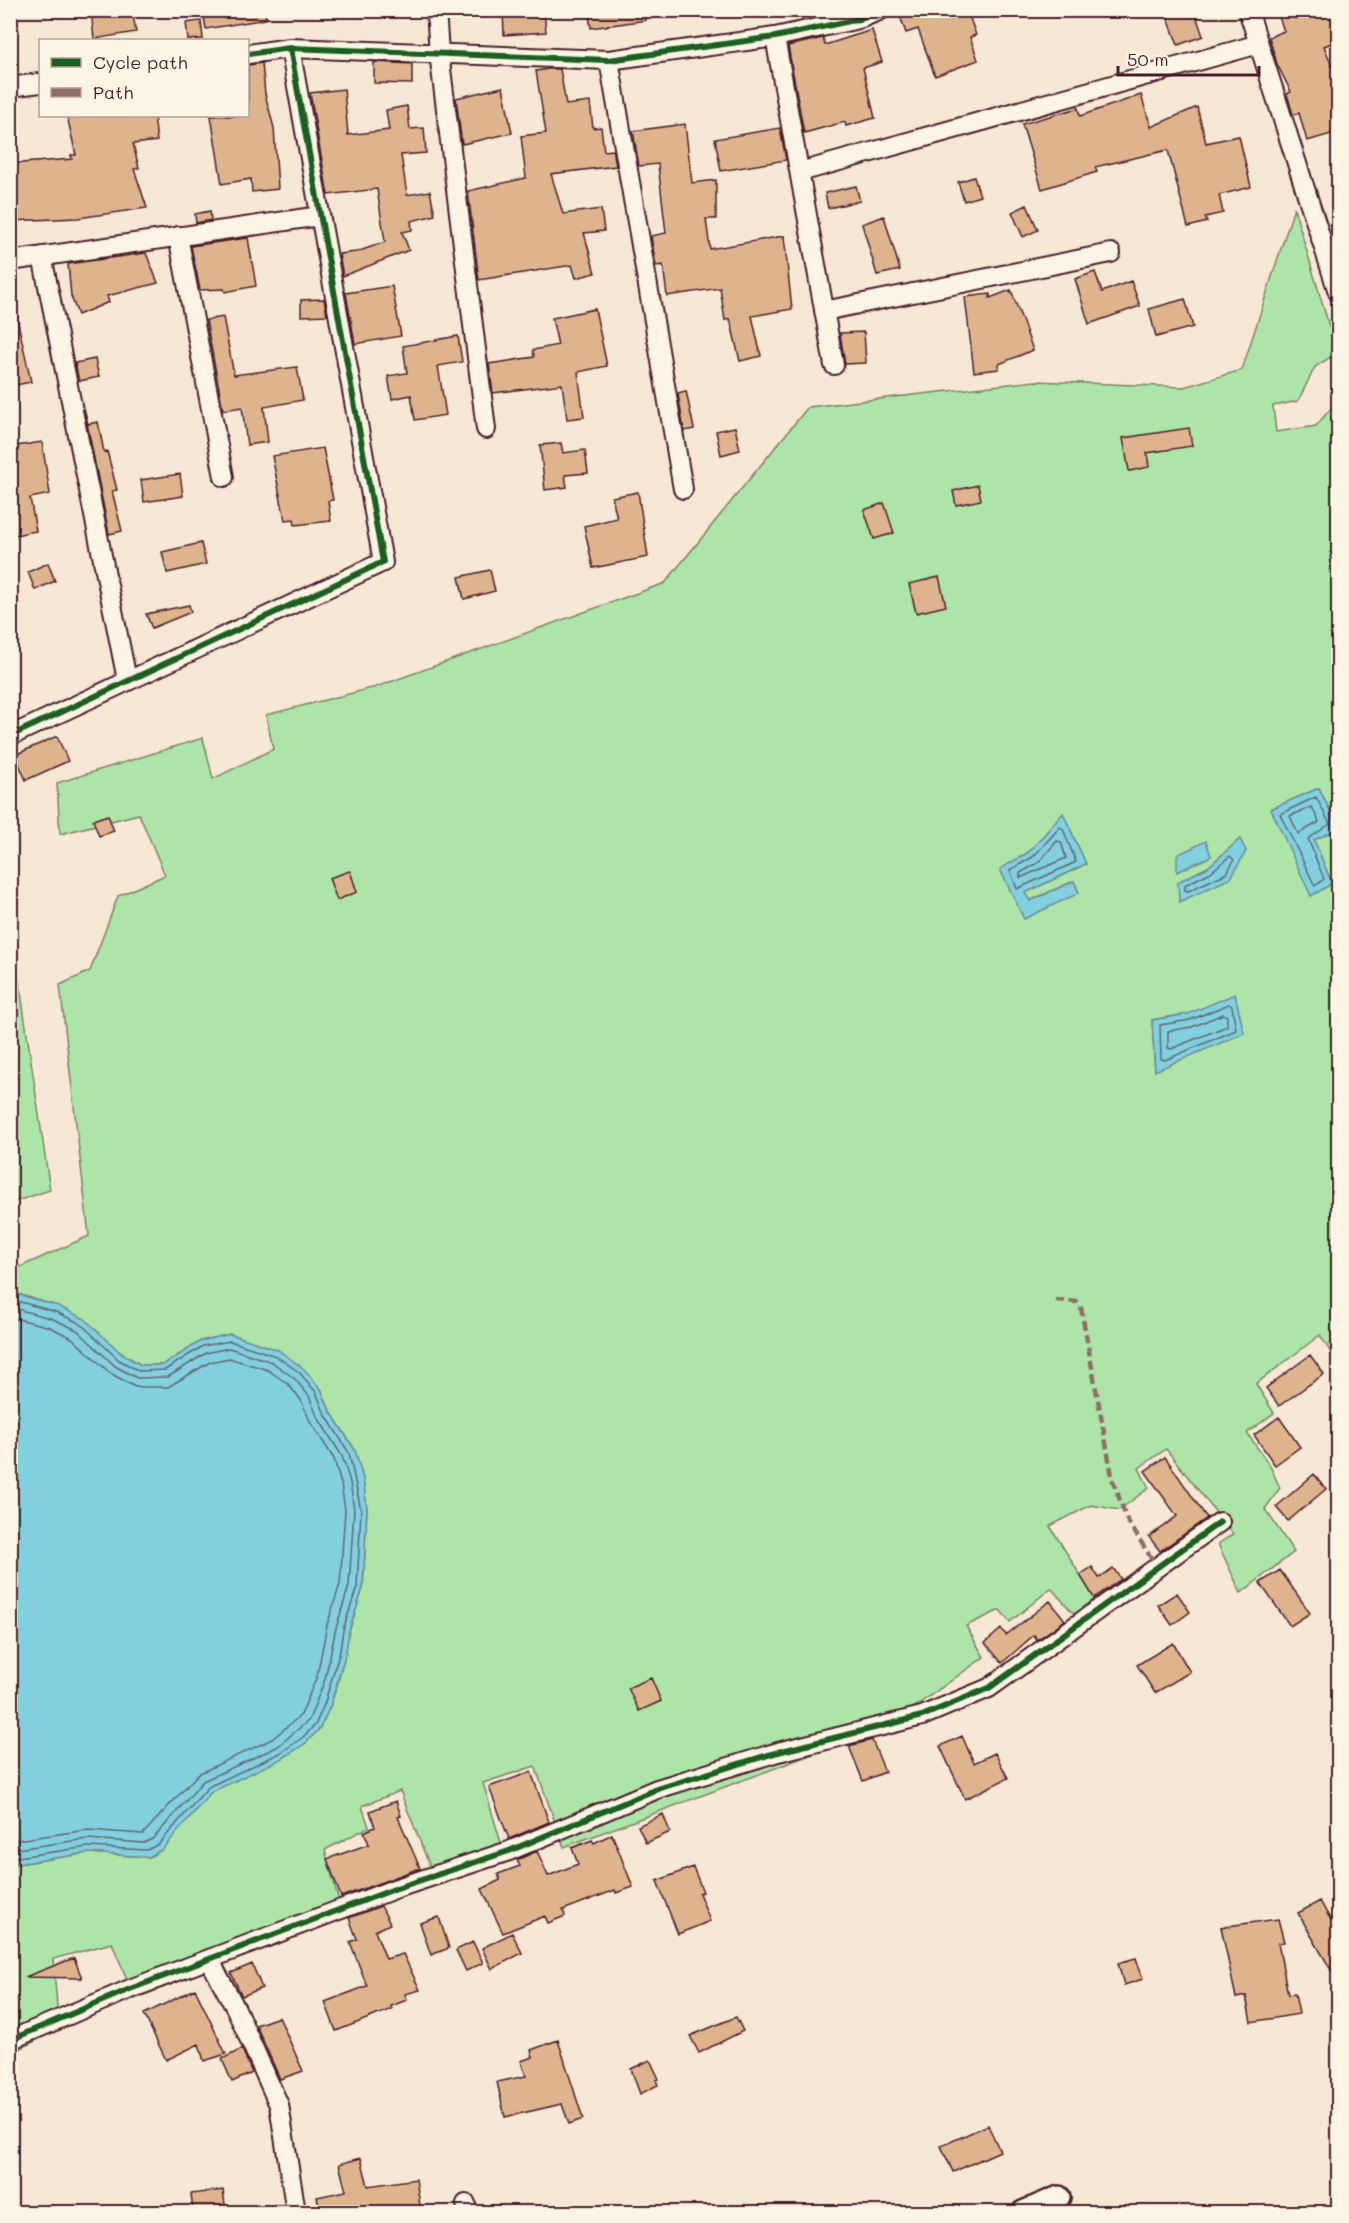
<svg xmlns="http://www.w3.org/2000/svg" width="1349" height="2223" font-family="Mali,sans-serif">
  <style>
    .green { fill: #ade4a7; stroke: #7c8269; stroke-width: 1.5; fill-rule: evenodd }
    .water { fill: #82d0df; stroke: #6c8997; stroke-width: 1.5 }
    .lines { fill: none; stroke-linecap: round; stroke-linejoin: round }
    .shore { stroke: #606673; stroke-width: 1.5 }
    .stream { stroke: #6c8997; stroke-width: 6 }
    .building { fill: #deb48f; stroke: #4a1f2b; stroke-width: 1.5 }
    .minor-casing { stroke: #4a1f2b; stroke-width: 22 }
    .tertiary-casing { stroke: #4a1f2b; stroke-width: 26 }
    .minor { stroke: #fcf5e5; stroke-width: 18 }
    .tertiary { stroke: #fcf5e5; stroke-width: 21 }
    .quiet { stroke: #8d6e63; stroke-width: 4.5; stroke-dasharray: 9 4.5; stroke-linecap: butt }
    .cycleway-casing { stroke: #fcf5e5; stroke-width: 10 }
    .cycleway { stroke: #1b5e20; stroke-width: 6 }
  </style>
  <rect width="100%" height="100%" fill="#f6e8d4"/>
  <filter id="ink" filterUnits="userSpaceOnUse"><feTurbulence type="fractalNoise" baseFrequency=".0167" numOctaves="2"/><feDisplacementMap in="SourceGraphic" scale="12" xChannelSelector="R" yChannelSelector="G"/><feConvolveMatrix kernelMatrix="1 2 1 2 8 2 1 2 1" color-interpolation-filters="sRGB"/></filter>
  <g filter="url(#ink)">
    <path class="green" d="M1294 208 1337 353 1315 367 1298 401 1273 406 1276 432 1316 426 1338 400V827L1319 788 1271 809 1332 883 1313 840 1338 829V1364L1320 1335 1256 1384 1274 1413 1247 1433 1270 1466 1280 1488 1265 1509 1294 1552 1241 1593 1218 1544 1233 1534 1166 1449 1139 1468 1149 1488 1119 1510 1091 1505 1050 1526 1098 1604 1076 1616 1051 1588 1010 1622 1000 1610 966 1626 984 1657 888 1726 564 1847 535 1766 483 1783 505 1856 435 1879 400 1791 362 1806 369 1827 325 1850 343 1916 135 1999 112 1943 53 1959 59 2028 11 2054V1865L88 1853 149 1857 163 1849 211 1792 283 1758 329 1707 338 1683 349 1631 363 1588 367 1509 363 1479 355 1450 329 1409 321 1389 278 1350 230 1334 201 1341 163 1365H141L34 1299 11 1292V1271L89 1236 60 985 90 971 118 896 165 875 139 814 60 834 57 783 203 738 213 779 273 749 266 715 376 687 665 583 808 407 1036 381 1184 387 1242 370ZM1063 814 1086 864 1025 893 1029 901 1074 881 1024 918 1001 869 1029 852ZM1240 840 1231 878 1178 882 1208 867ZM1188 1014 1155 1070 1152 1020Z
      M11 925 50 1190 11 1203H10Z"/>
    <path class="water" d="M1319 788 1338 829 1314 840 1332 884 1311 896 1271 809Z
      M1063 813 1086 864 1025 893 1030 901 1074 881 1079 893 1024 919 1000 869 1029 852Z
      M1240 839 1246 851 1231 878 1179 902 1178 882 1208 867Z
      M1206 841 1211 856 1177 872V855Z
      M1235 994 1244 1033 1155 1071 1152 1020 1188 1014Z
      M10 1292 58 1306 85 1319 123 1355 141 1365H163L201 1341 230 1334 278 1350 303 1368 321 1389 329 1409 355 1450 363 1479 367 1509 363 1588 349 1631 346 1652 330 1707 320 1728 306 1743 283 1758 211 1792 163 1849 149 1857 88 1853 11 1865Z"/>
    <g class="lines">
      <path class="shore" d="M1316 797 1330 824 1308 839 1324 879 1315 886 1280 814Z
        M1312 807 1319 822 1298 834 1290 816Z
        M1060 827 1063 829 1076 862 1017 889 1010 870 1033 857Z
        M1057 841 1061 842 1066 858 1020 878V873L1038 863Z
        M1230 856 1234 860 1227 873 1188 891 1185 890V885L1211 872Z
        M1229 1004 1232 1006 1236 1030 1165 1060 1161 1059 1160 1025 1190 1020Z
        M1223 1014 1227 1016V1026L1171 1049 1168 1048V1031L1192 1027Z
        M10 1299 56 1312 81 1324 119 1360 139 1371 165 1370 203 1346 230 1341 276 1356 299 1372 316 1392 324 1412 349 1453 361 1510 357 1587 343 1630 340 1651 324 1705 315 1725 302 1738 280 1753 208 1787 159 1844 147 1850 88 1847 10 1858
        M10 1307 53 1319 77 1330 115 1366 137 1378 168 1377 206 1353 229 1348 272 1362 294 1378 309 1396 317 1416 342 1456 350 1482 354 1510 349 1586 336 1628 325 1679 309 1720 277 1747 203 1781 154 1838 144 1843 87 1839 10 1850
        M10 1317 50 1327 72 1338 110 1373 135 1387H168L210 1362 229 1358 268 1370 288 1384 301 1400 310 1421 334 1459 341 1484 345 1510 340 1584 327 1625 317 1676 301 1715 272 1739 198 1774 143 1834 87 1830 10 1841"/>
      <path class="stream" d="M1332 884 1338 880"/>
    </g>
    <path class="building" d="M91 10H132L136 32 94 39Z
      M203 10H265L266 19 206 29Z
      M503 10H544L546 32 504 35Z
      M588 10H645L646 20 591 28Z
      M898 10H967L976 35 970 37 978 60 935 76 918 29 906 33Z
      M1165 10H1194L1203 36 1178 45Z
      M1297 10H1338V41L1324 46 1338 81V132L1307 141 1299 113 1293 115 1287 94 1291 92 1277 64 1269 37 1284 31 1279 17Z
      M201 21 203 39 188 40 186 23Z
      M872 30 882 62 863 68 875 118 846 126 845 122 804 133 788 46 823 38 825 45Z
      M374 62 412 64V84L374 83Z
      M262 63 265 94 274 128 278 189 252 192 251 179 222 184 211 116H248V65Z
      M549 69H560L566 105 590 102 593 128 601 127 604 151 613 150 616 166 551 174 563 214 601 209 604 231 584 233 595 273 576 278 572 265 479 280 468 191 526 178 521 136 546 133 536 71Z
      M503 87 512 133 462 144 456 98Z
      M344 89 348 135 389 130 386 110 407 106 410 129 424 128 426 153 401 155 407 195 430 191 435 215 411 221 412 230 402 232 409 250 343 276 339 254 357 252 385 242 377 189 328 195 310 93Z
      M1141 95 1151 127 1197 107 1206 143 1239 136 1251 187 1219 195 1223 213 1205 217 1207 222 1188 227 1168 150 1095 167 1097 172 1042 189 1022 124 1078 108 1080 116Z
      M67 116H154L157 141 133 144 139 168 134 169 147 208 78 218 10 221V164L72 159 71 155H76Z
      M685 124 692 183 716 180V219H706L710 249 784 236 792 309 752 316 761 356 740 361 730 319 725 320 720 288 667 296 663 265 656 266 651 236 666 233 658 164 639 166 633 131Z
      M780 128 786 160 721 171 715 139Z
      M974 177 980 196 964 201 958 182Z
      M856 186 860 201 828 208 825 193Z
      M1027 205 1038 230 1023 237 1012 212Z
      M210 211 211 220 196 223 195 214Z
      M884 216 900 270 877 275 862 224Z
      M248 238 256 286 225 292 224 289 200 290 191 246Z
      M146 253 158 283 107 296 109 302 78 315 71 296 68 264Z
      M1095 272 1102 292 1131 281 1140 306 1089 324 1075 279Z
      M392 286 401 336 355 344 346 293Z
      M1011 290 1033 350 999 364V369L974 372 965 297 990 294V298Z
      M324 299 327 315 301 316V300Z
      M1185 299 1193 327 1156 337 1149 309Z
      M595 309 607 366 578 372 584 417 567 419 562 384 493 393 489 364 534 357 533 350 558 345 552 318Z
      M223 317 234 375 297 367 303 400 264 407 268 442 247 445 242 407 223 410 206 320Z
      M10 318H17L31 382 10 386Z
      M864 332 866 363 845 364 840 333Z
      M458 336 462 362 438 366 446 415 415 420 411 395 392 399 388 376 407 373 403 346Z
      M95 359 99 377 79 381 75 363Z
      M686 391 694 429 684 431 678 393Z
      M84 408 88 424 98 422 104 452 107 451 117 490 112 491 122 531 109 534Z
      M735 427 740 450 721 455 716 431Z
      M1189 428 1192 446 1147 453 1149 467 1129 471 1123 438Z
      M42 442 50 494 30 498 36 531 10 536V447Z
      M561 443 563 453 585 450 588 473 565 475 567 487 545 490 540 445Z
      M323 448 333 500 328 501 331 521 295 525 294 519 285 520 272 456Z
      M180 474 183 496 144 502 141 480Z
      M978 485 981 500 956 505 953 491Z
      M638 492 648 557 593 568 584 526 617 518 612 497Z
      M884 503 894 533 874 539 864 510Z
      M201 543 206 564 167 573 162 552Z
      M48 563 55 581 35 590 28 572Z
      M490 570 495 591 464 599 459 577Z
      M939 577 946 606 916 613 909 584Z
      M189 605 191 612 152 628 146 614Z
      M57 736 68 761 26 780 15 755Z
      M108 815 114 831 99 836 93 820Z
      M350 871 357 892 337 900 329 878Z
      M1310 1355 1324 1374 1279 1406 1266 1388Z
      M1279 1417 1300 1447 1275 1465 1254 1435Z
      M1165 1457 1207 1518 1160 1551 1149 1537 1177 1516 1145 1471Z
      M1314 1474 1326 1489 1288 1521 1276 1507Z
      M1092 1567 1099 1578 1113 1568 1121 1579 1094 1598 1080 1575Z
      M1280 1570 1310 1613 1290 1626 1260 1583Z
      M1177 1593 1190 1612 1172 1625 1158 1605Z
      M1050 1601 1065 1620 1037 1640 1034 1635 1002 1663 985 1643 1001 1629 1006 1635Z
      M1173 1643 1190 1672 1155 1693 1137 1665Z
      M651 1678 661 1701 639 1711 628 1688Z
      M962 1736 974 1763 995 1753 1008 1778 965 1799 940 1746Z
      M872 1740 885 1772 863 1781 849 1746Z
      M531 1772 549 1822 509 1839 489 1787Z
      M396 1801 401 1816 398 1817 420 1868 341 1897 327 1859 369 1844 364 1832 375 1827 370 1811Z
      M663 1814 670 1832 646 1843 638 1826Z
      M612 1834 633 1887 616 1893 615 1890 563 1910 565 1916 548 1923 545 1916 503 1933 482 1889 500 1880 498 1874 520 1866 517 1860 537 1851 548 1876 578 1864 572 1848 592 1840 594 1843Z
      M693 1867 703 1892 699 1893 710 1921 678 1934 657 1881Z
      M1320 1901 1338 1933V1982L1298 1913Z
      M381 1906 390 1924 375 1931 386 1959 403 1954 420 1990 405 1994 407 2000 391 2006 392 2009 336 2031 325 2002 367 1986 350 1942 357 1939 349 1918Z
      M439 1917 449 1948 431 1955 420 1923Z
      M1278 1919 1284 1942 1278 1943 1288 1995 1295 1994 1299 2014 1251 2022 1246 1996 1236 1998 1221 1927Z
      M512 1933 522 1953 492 1969 482 1948Z
      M473 1942 483 1963 466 1971 456 1950Z
      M74 1958 82 1978 25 1977Z
      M1136 1958 1143 1979 1124 1985 1118 1963Z
      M252 1964 262 1988 242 1996 231 1973Z
      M195 1989 226 2054 204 2061 199 2044 166 2060 144 2014Z
      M279 2017 303 2071 280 2079 256 2025Z
      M736 2017 743 2031 699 2053 690 2036Z
      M558 2040 583 2119 569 2124 562 2104 505 2117 497 2082 526 2076 521 2061 533 2057 531 2050Z
      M242 2049 252 2073 232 2082 222 2059Z
      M650 2060 659 2079 656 2080 658 2085 640 2094 631 2069Z
      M988 2125 1000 2151 953 2172 941 2146Z
      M361 2158 368 2186 416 2179 421 2212H320L317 2197 346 2191 339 2164Z
      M223 2190 226 2212H193L191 2194Z"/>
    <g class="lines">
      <g class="minor-casing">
        <path id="minor" d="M436 10 439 53 486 429
          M1248 10 1338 292
          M775 37 834 365
          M248 54 290 48 609 60 775 37 859 19 881 10
          M609 60 683 489
          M10 87 40 83
          M800 172 1259 44
          M178 236 224 477
          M42 256 127 680
          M10 261 320 216
          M824 311 1111 253
          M10 736 383 562 290 48
          M209 1959 236 2009 279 2105 296 2212
          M10 2040 130 1989 397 1888 509 1851 657 1789 778 1752 922 1716 989 1688 1220 1522
          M466 2204 468 2212"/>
      </g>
      <g class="tertiary-casing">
        <path id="tertiary" d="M1023 2212 1059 2197"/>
      </g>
      <use href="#minor" class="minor"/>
      <use href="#tertiary" class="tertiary"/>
      <path class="quiet" d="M1056 1300 1077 1302 1081 1308 1113 1481 1127 1520 1157 1567"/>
      <g class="cycleway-casing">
        <path id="cycleway" d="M248 54 290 48 609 60 775 37 859 19 881 10
          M10 736 383 562 290 48
          M10 2040 130 1989 397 1888 509 1851 657 1789 778 1752 922 1716 989 1688 1220 1522"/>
      </g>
      <use href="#cycleway" class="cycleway"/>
    </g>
  </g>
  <rect width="1349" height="2223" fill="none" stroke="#fcf5e5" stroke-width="36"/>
  <rect x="18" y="18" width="1313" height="2187" fill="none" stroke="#4a1f2b" stroke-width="2" filter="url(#ink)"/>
  <rect x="39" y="39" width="210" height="78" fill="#fcf5e5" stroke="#b59f9b" stroke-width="1.5"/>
  <rect x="51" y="58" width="30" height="9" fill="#1b5e20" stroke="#b59f9b" stroke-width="1.5"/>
  <text x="93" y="69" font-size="18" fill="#4a1f2b">Cycle path</text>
  <rect x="51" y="88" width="30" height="9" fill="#8d6e63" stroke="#b59f9b" stroke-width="1.5"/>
  <text x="93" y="99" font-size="18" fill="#4a1f2b">Path</text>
  <path d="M1118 66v9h141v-9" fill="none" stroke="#4a1f2b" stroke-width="3"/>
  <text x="1127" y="66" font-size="18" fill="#4a1f2b" stroke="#fcf5e5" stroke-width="4.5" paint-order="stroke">50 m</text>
</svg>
